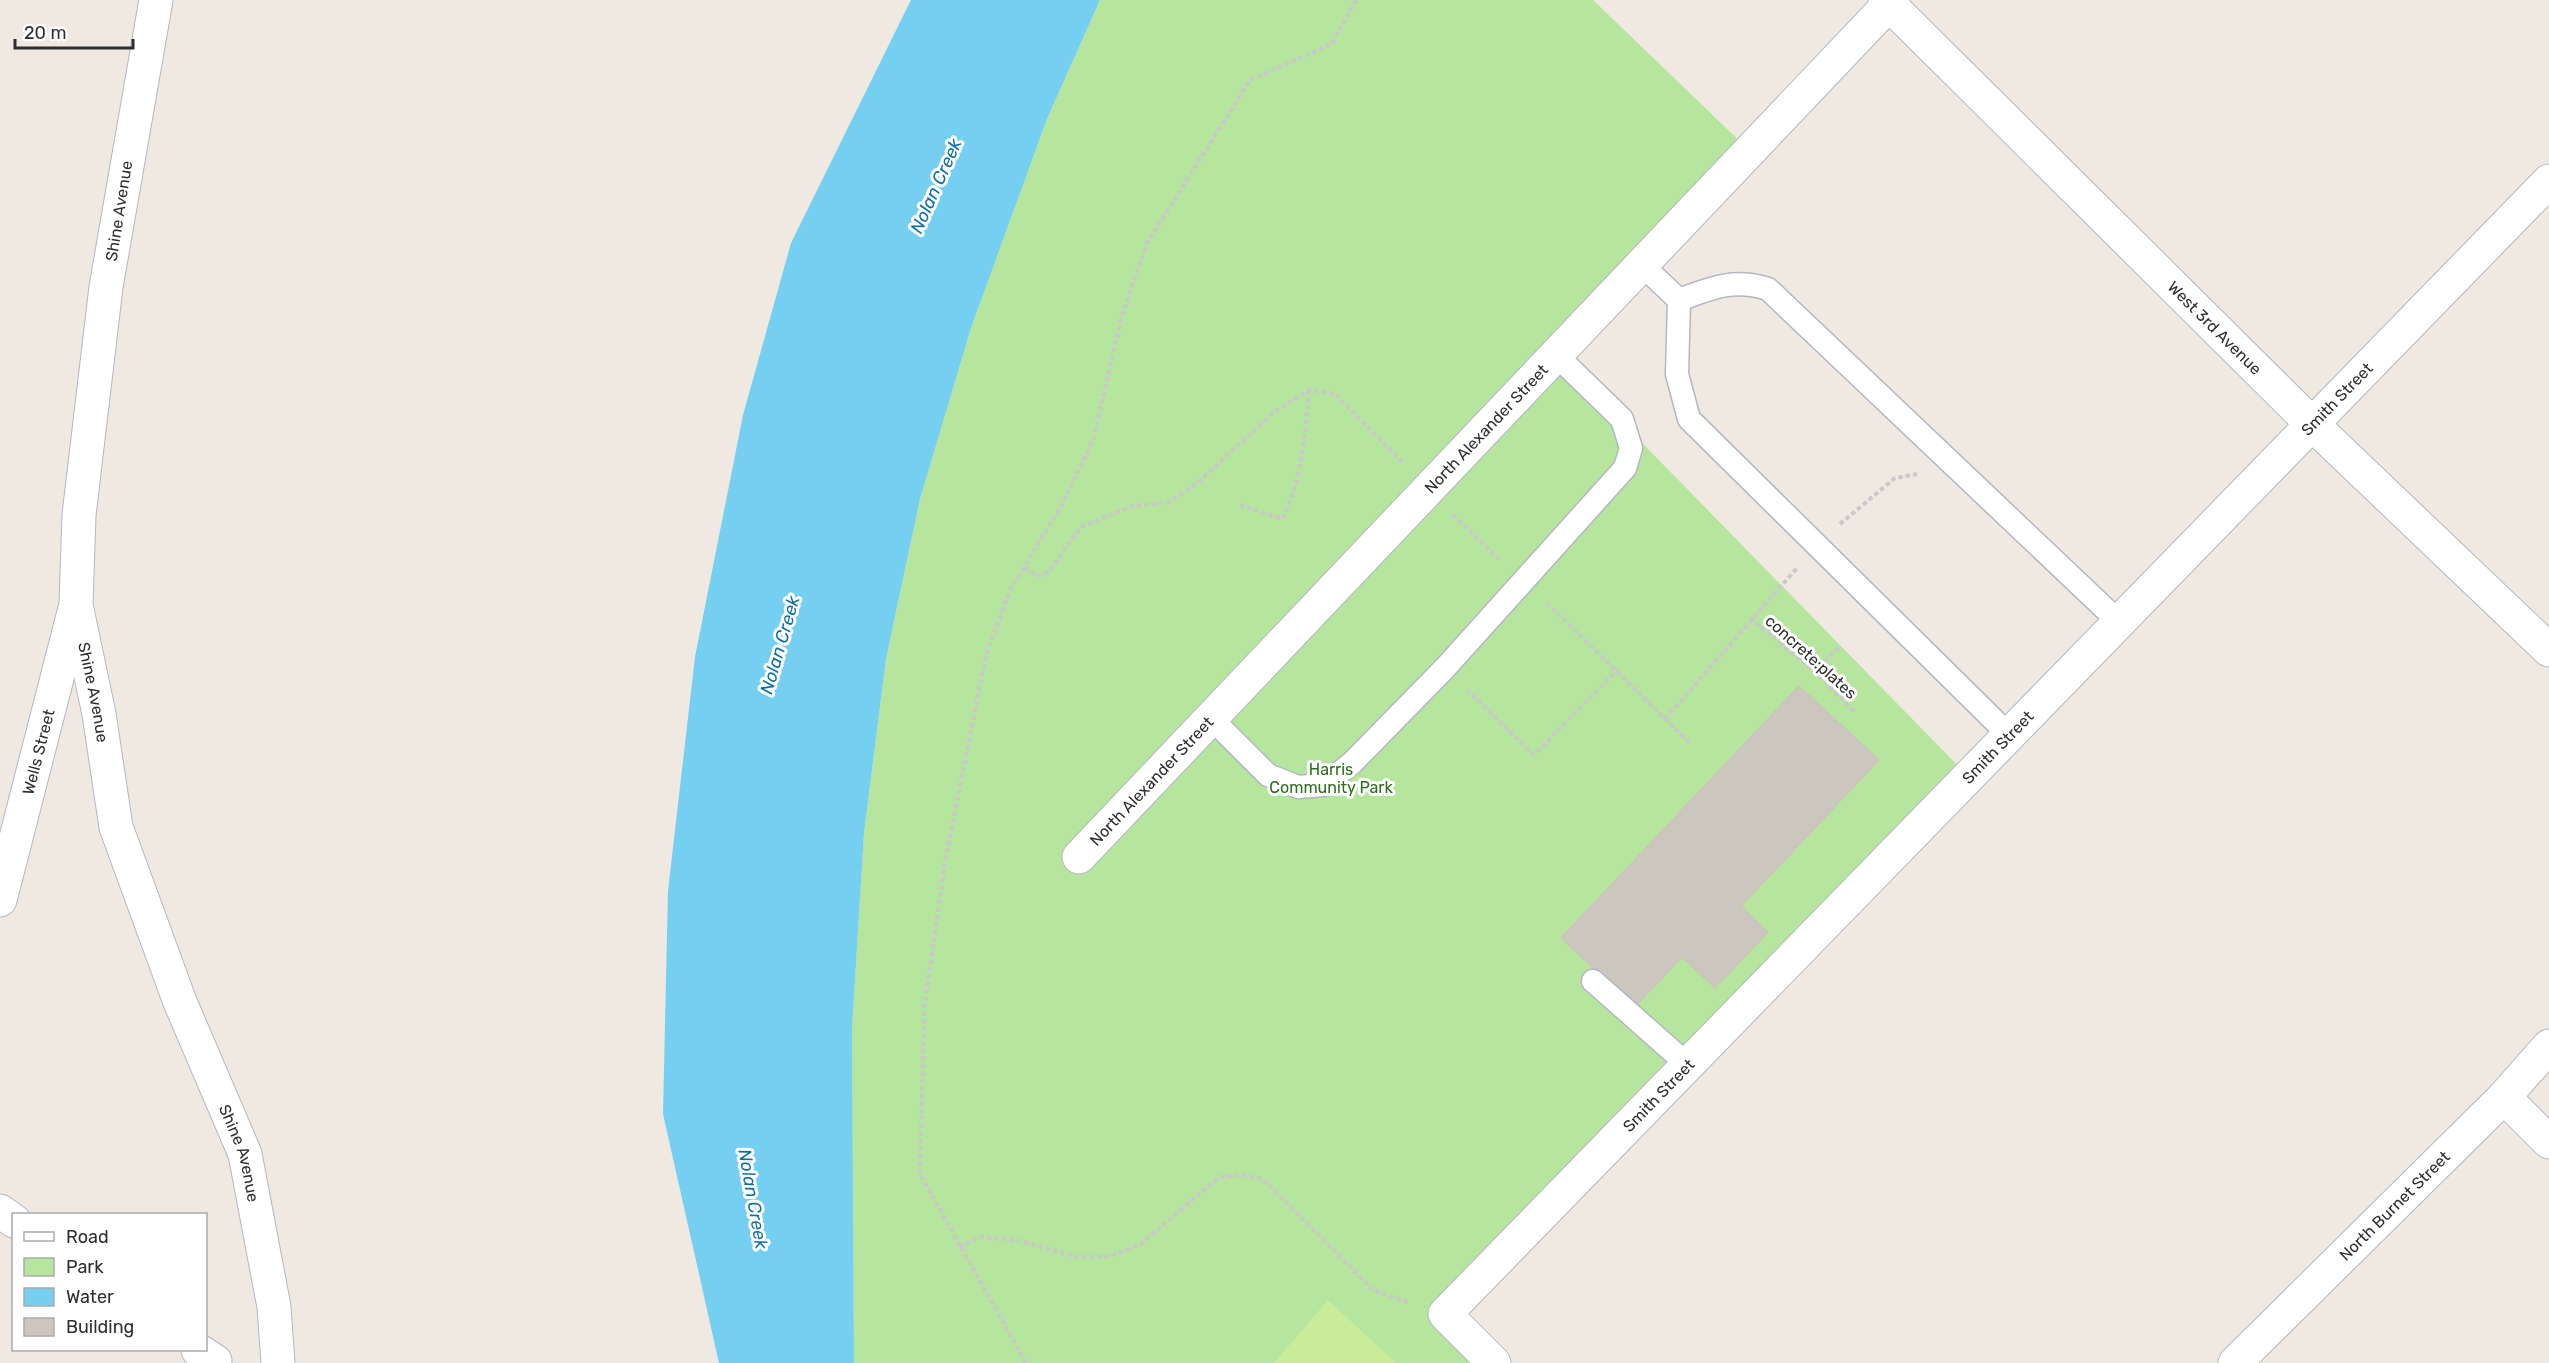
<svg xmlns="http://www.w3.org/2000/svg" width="2549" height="1363" font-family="Rubik,sans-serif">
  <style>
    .green { fill: #b6e59e }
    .pitch { fill: #c9ec9a }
    .water { fill: #75cff0 }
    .building { fill: #cbc7bf; stroke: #cbc5ba; stroke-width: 1.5 }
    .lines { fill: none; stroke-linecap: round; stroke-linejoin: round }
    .service-casing { stroke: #b4b7c1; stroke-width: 25 }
    .minor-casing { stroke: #b4b7c1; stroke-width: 35 }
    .path { stroke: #c9c9c9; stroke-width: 4; stroke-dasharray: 4.5 3; stroke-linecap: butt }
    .service { stroke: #fff; stroke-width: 22 }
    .minor { stroke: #fff; stroke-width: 33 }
    .labels { text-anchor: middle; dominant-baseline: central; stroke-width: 6; stroke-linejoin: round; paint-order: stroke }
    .street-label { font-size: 16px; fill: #2e2e2e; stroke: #fff }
    .park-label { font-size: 16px; fill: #2c6e1b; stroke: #fff }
    .water-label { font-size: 18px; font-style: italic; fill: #0d6fa3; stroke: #fff }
  </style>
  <rect width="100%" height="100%" fill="#efe9e1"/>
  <path class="green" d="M1100 0H1593L1750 151 1556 355 1969 777 1446 1314 1487 1363H854L852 1029 864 833 886 659 920 499 971 328 1047 119Z"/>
  <path class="pitch" d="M1328 1300 1396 1363H1274Z"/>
  <path class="water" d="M911 0H1100L1047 119 971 328 920 499 886 659 864 833 852 1029 854 1363H719L663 1114 668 891 695 657 743 415 791 243Z"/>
  <path class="building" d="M1799 686 1879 760 1741 906 1768 932 1715 988 1682 957 1635 1007 1561 938Z"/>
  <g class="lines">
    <g class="service-casing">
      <path id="service" d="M1642 265 1679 300
        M1211 718 1268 775 1298 787 1324 785 1352 763 1445 668 1625 468 1631 448 1622 419 1556 355
        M2009 735 1689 419 1677 374 1679 300C1711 288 1734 278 1768 289L2119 622
        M1593 981 1688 1065"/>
    </g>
    <g class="minor-casing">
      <g id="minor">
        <path id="s1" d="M156 0 106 287 79 515 76 605 99 714 116 827 180 1002 245 1154 274 1307 278 1363"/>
        <path id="s2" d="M1885 0 2312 424 2549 650"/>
        <path id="s3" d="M1079 857 1893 0"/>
        <path id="s4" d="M0 900 74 612"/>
        <path d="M2504 1097 2549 1142"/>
        <path d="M0 1211 14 1221"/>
        <path d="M198 1350 215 1361"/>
        <path id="s5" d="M1494 1363 1445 1314 2549 181"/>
        <path id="s6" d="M2235 1363 2504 1097 2549 1046"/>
      </g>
    </g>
    <path class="path" d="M1240 505 1282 519C1302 480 1305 434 1309 391
      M1453 515 1499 559
      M1840 524 1895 478 1917 474
      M1024 568 1040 576 1048 572 1081 527 1133 506 1169 502 1196 484 1273 413 1309 390 1335 394 1402 462
      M1547 603 1690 743
      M1750 618 1815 672 1856 713
      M1815 672 1840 646
      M1467 690 1534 755 1617 670
      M1665 719 1797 568
      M959 1247 981 1237 1016 1240 1077 1257 1110 1256 1141 1244 1219 1177 1243 1175 1263 1179 1373 1290 1410 1303
      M1026 1363 920 1174 924 1009 945 862 986 655 1010 590 1062 505 1093 440 1122 315 1146 245 1250 80 1332 44 1356 0"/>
    <use href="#service" class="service"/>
    <use href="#minor" class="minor"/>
  </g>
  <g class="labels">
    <g class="street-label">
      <text transform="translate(119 211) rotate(-81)">Shine Avenue</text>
      <text stroke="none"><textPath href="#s2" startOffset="465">West 3rd Avenue</textPath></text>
      <text stroke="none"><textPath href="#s5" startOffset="1347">Smith Street</textPath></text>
      <text stroke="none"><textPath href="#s3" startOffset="591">North Alexander Street</textPath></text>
      <text transform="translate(1811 657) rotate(42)">concrete:plates</text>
      <text stroke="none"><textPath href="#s1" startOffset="700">Shine Avenue</textPath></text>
      <text stroke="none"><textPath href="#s5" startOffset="861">Smith Street</textPath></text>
      <text stroke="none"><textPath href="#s4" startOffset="153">Wells Street</textPath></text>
      <text stroke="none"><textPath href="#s3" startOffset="105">North Alexander Street</textPath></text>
      <text stroke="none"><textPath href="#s5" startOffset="375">Smith Street</textPath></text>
      <text stroke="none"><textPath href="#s1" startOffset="1186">Shine Avenue</textPath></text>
      <text stroke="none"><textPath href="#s6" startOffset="224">North Burnet Street</textPath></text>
    </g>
    <g class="park-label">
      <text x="1331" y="769">Harris<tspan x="1331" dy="18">Community Park</tspan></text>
    </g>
    <g class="water-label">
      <text transform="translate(936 186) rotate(-66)">Nolan Creek</text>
      <text transform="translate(780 645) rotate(-74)">Nolan Creek</text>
      <text transform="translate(753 1199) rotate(80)">Nolan Creek</text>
    </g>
  </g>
  <rect x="12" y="1213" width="195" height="138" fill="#ffffff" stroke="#ababab" stroke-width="1.5"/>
  <rect x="24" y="1232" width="30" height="9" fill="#ffffff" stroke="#ababab" stroke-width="1.5"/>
  <text x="66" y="1243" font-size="18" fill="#2e2e2e">Road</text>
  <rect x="24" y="1258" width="30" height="18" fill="#b6e59e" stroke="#ababab" stroke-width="1.5"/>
  <text x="66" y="1273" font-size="18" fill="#2e2e2e">Park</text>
  <rect x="24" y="1288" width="30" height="18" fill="#75cff0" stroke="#ababab" stroke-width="1.5"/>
  <text x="66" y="1303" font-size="18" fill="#2e2e2e">Water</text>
  <rect x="24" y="1318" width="30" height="18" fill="#cbc7bf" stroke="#ababab" stroke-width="1.5"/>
  <text x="66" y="1333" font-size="18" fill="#2e2e2e">Building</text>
  <path d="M15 39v9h118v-9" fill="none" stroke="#2e2e2e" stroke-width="3"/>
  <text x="24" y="39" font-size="18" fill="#2e2e2e" stroke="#ffffff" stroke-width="4.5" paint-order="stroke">20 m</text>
</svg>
